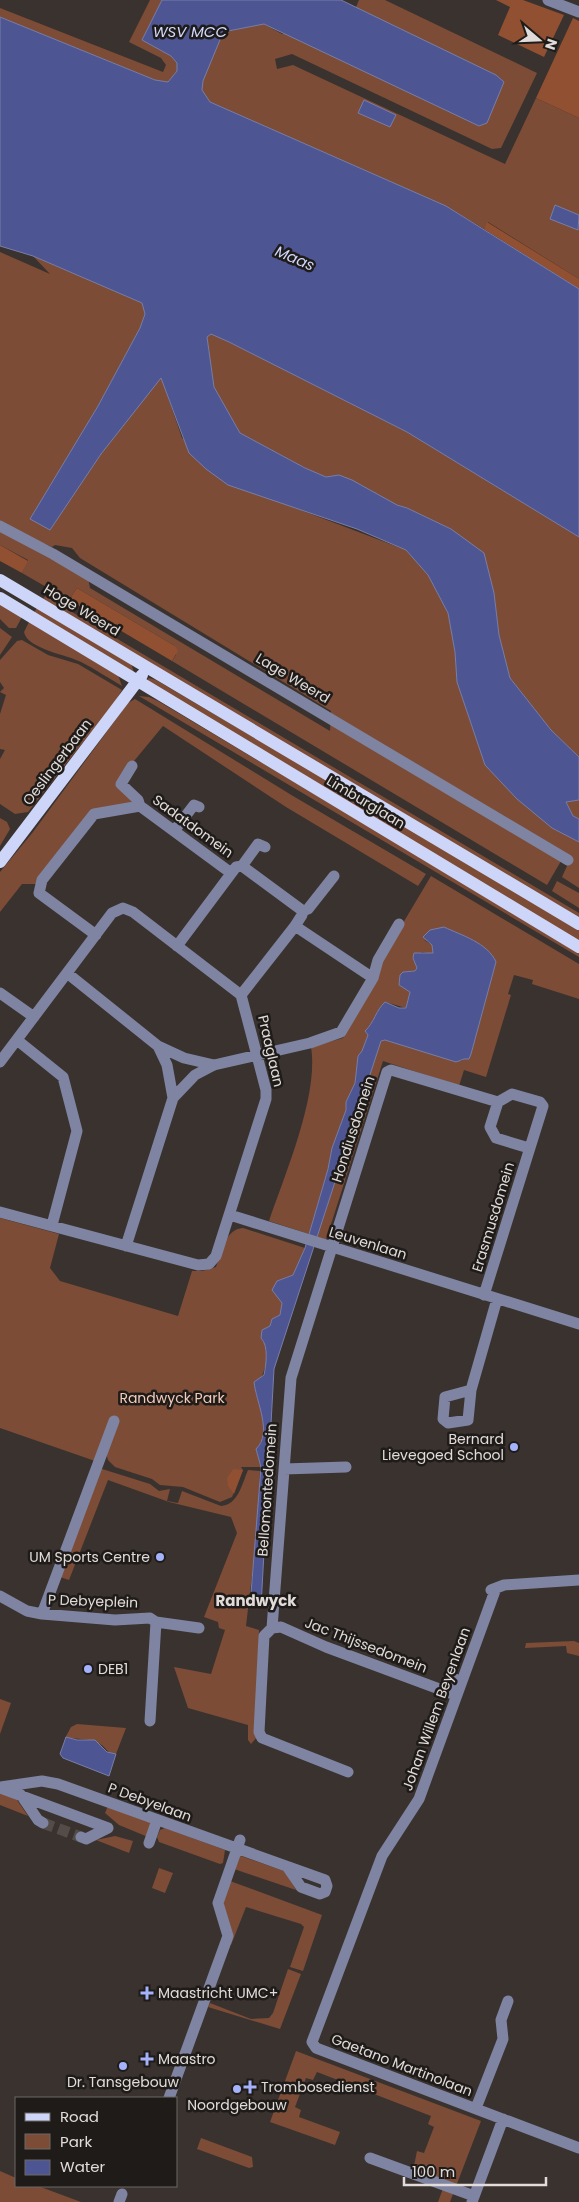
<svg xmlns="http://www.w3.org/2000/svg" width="579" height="2202" font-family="Poppins,sans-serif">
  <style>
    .green { fill: #7c4c36; fill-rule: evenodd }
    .forest { fill: #915031 }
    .water { fill: #4d5693; stroke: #797ea8 }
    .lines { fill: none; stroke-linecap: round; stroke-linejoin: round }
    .minor-tunnel { stroke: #534c48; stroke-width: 11; stroke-dasharray: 11 5.5; stroke-linecap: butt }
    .minor { stroke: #7e84a1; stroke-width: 11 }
    .major { stroke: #cdd5f8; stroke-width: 12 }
    .poi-dot { fill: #a4b2fc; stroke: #1e1b19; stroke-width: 2 }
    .labels { text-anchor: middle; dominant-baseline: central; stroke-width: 5; stroke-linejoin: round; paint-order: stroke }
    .street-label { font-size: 14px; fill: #e1dcd9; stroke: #1e1b19 }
    .park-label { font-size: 14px; fill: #f4ccba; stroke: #1e1b19 }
    .poi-label { font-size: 14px; fill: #e1dcd9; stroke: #1e1b19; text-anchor: start }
    .water-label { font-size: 15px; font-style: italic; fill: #d0d8fc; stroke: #1e1b19 }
    .neighbourhood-label { font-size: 15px; font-weight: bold; fill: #e1dcd9; stroke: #1e1b19 }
  </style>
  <rect width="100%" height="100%" fill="#3a322f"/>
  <path class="green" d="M150 0H162L142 40 171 56 177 63V71L168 82 155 80 0 17V8L163 72 166 65 161 58 129 42Z
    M359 0H385L537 73 501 148 492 149 292 54 275 59 277 69 293 65 505 164 536 98 579 118V215L555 205 578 229 579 227V279L488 222 484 229 446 206 210 102C207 98 202 94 202 89 201 75 216 48 222 35L228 31 264 24 282 34 356 7Z
    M0 252 50 274 33 256 142 303 145 314 140 328 98 406 31 518 50 530 101 454 161 377 182 438 290 506 406 550 428 575 448 613 455 652 457 682 485 765 552 828 579 842V888L562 877 567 866 561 861 547 885 172 661 176 655 175 646 77 588 69 600 22 573 28 560 0 545ZM43 543 52 547 55 545 72 548 80 558 331 711 330 731 90 588 88 578Z
    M211 333 407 432 579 537V757L551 730 510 678 499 635 494 593 451 529 407 508 397 505 339 475 326 477 305 468 240 433 214 387 207 337Z
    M45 596 579 913V921L42 601Z
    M0 602 23 615 16 628H9L0 619Z
    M39 605 131 663 134 673 33 614Z
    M30 620 118 675 122 686C108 678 95 669 81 662 68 655 27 649 24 632Z
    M0 628 12 637 0 655Z
    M22 640 48 655 78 664 122 690 114 703 28 812 15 814 0 804V759L5 750 0 749V714L6 695 0 692 4 688 0 682V660L17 641Z
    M149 678 156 680 579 928V941L146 681Z
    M139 696 149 697 158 701 579 952V957Z
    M135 699 293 796 426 874 418 886 286 807 163 726 115 784 132 797V803L107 807 38 884H22L0 912V872L33 832 128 703Z
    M579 800V819L573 816 566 802Z
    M0 818 7 822 10 829 0 846Z
    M431 876 579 964V999L532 984 533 980 514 975 508 994 511 995 486 1077 464 1070 459 1086 383 1061 326 1240 317 1237 375 1057 363 1051 358 1056 355 1083 346 1102V1110L332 1148 328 1169 309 1234 269 1221C285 1174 319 1095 311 1047L343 1038 379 976 381 960ZM424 940 495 962 471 1054 461 1061 385 1040 381 1041 378 1049 364 1045 368 1035 365 1031C374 1023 376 1010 385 1002L406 1008 410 992 399 985 400 975 403 972 415 971 417 968 413 958 422 952 432 954 434 953 432 945Z
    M557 881 579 893V908L552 891Z
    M0 1218 59 1234 50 1268 60 1281 178 1316 192 1271H202L216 1267C222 1252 225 1229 243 1228L305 1248 293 1275 277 1281 282 1302 280 1315 272 1319 270 1326 262 1330 261 1338C274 1351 263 1377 255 1390 260 1407 271 1435 256 1449L261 1467H241L243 1470 232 1497 220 1502 183 1487 160 1485 152 1479 115 1467 108 1460 106 1453 95 1461 0 1428Z
    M99 1468 150 1484 159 1491 170 1489 167 1501 178 1503 182 1491 221 1506C238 1505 242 1484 248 1470L260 1471 256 1541 246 1626 259 1630 257 1737 251 1744 248 1740V1725L188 1708 174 1667 211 1674 225 1630 219 1628 218 1622 204 1617 237 1533 231 1517 169 1502 108 1480 69 1580 60 1577Z
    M574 1641 579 1643V1656L567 1653 566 1646 525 1648 526 1643Z
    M0 1699 11 1703 0 1734Z
    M77 1724 126 1728 116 1754C107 1754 107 1748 100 1744 90 1738 77 1739 65 1738L71 1727Z
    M0 1792 17 1800 28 1816 0 1805Z
    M108 1806 151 1822 148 1837 119 1825 105 1813Z
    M165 1828 225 1850 223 1863 220 1864 159 1842 157 1837 160 1830Z
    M115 1836 133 1841 129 1853 96 1840Z
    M238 1855 284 1871 296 1890 234 1869Z
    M159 1868 173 1873 165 1893 152 1888Z
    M230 1881 322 1915 303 1971 290 1967 304 1927 301 1924 246 1907 231 1945 223 1901Z
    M288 1969 301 1974 280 2029 208 2007 210 2003 251 2019 269 2018 273 2013Z
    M296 2051 481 2121 450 2202H438L445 2183 413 2171 417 2151 424 2153 434 2127 428 2124 431 2116 317 2072 313 2080 306 2078 295 2107 301 2110 299 2117 340 2132 335 2145 270 2122Z
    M201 2138 252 2157 253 2167 249 2168 197 2149Z
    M0 2171 16 2178V2186H38L81 2202H0Z"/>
  <path class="forest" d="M496 0H523L564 15 544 57 498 35 510 7Z
    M573 18 579 21V118L536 98Z
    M487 222 579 279V289L484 229Z
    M0 545 28 561 22 573 0 561Z
    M77 588 175 646 178 651 172 661 69 600Z
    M233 1469 243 1470 234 1494 228 1486 227 1478Z"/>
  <path class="water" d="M162 0H341L496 75 504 82 487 123 479 126 264 24 228 31 222 35 203 81 202 90 210 102 446 206 579 289V537L407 432 229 342 211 334 207 337 214 387 240 433 305 468 326 477 339 475 352 480 397 505 407 508 451 529 484 553 494 593 499 635 510 678 551 730 579 757V800L566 802 573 816 579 819V842L552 828 517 799 485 765 457 682 455 652 448 613 428 575 406 550 357 529 228 485 206 469 189 453 161 378 101 454 50 530 30 519 98 406 140 328 145 314 142 303 33 256 0 246V17L155 80 168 82 177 71V63L171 56 142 40Z
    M364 100 396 115 390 127 358 113Z
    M555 205 579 215 578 230 550 219Z
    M444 927C461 935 488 943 496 962L471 1054 469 1059H464L456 1062 385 1040 381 1041 274 1369 261 1607 250 1606 261 1467 256 1449C273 1433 256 1402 254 1382L264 1375C266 1365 269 1346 261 1338L262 1330 270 1326 272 1319 280 1315 282 1303 272 1290 277 1281 293 1275 305 1248 328 1169 332 1148 346 1110V1102L355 1083 358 1056 362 1051 368 1035 365 1031C374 1023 376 1010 385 1002L399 1008H406L410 992 399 985 400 975 403 972 415 971 417 968 413 958 414 953H433L432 945 423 937 430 930Z
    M66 1737 77 1740H95L107 1752 116 1754 109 1776 63 1758 60 1754Z"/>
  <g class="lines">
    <path class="minor-tunnel" d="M43 1823 81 1837"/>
    <path class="minor" d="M548 0 579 12
      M0 526 53 554 568 860
      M132 766 121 784 138 800 140 806
      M174 831 194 805 199 807
      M242 866 258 844 265 847
      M303 911 308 909 334 876
      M96 935 39 893 42 880 94 814 140 806 231 873
      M177 946 236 867 242 866 303 911 302 915 295 926 241 995
      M67 973 158 1046 184 1058 214 1065
      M373 978 378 960 399 924
      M0 993 34 1017
      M17 1040 63 1077 77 1131 52 1225
      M0 1062 112 913 123 908 133 912 241 995 266 1090V1099L216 1256 209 1264 198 1265 0 1212
      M173 1098 195 1075 214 1065 310 1043 341 1032 373 978 295 926
      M230 1215 579 1324
      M126 1246 173 1098 167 1065 158 1046
      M484 1295 543 1106 540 1102 512 1094 498 1102 490 1127 496 1138 529 1148
      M471 1390 468 1420 448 1423 443 1419 445 1397 471 1390 497 1299
      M284 1469 346 1467
      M496 1588 419 1799 382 1856 312 2042 316 2048 579 2148
      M491 1590 504 1585 579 1580
      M0 1596 27 1611 42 1614 115 1620 150 1618 156 1622 199 1628
      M42 1614 114 1421
      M272 1628 281 1627 326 1647 450 1693 455 1679
      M150 1721 156 1622
      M348 1772 262 1738 259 1732 264 1636 272 1628 291 1378 387 1072 391 1070 498 1102
      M0 1787 42 1781 58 1784 325 1880 327 1886 325 1892 320 1894 301 1887 288 1868
      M0 1788 108 1828
      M21 1795 38 1820 43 1823
      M81 1837 86 1839 108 1828
      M149 1843 157 1820
      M169 2098 228 1936 218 1903 240 1840
      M476 2108 503 2039 501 2020 508 2001
      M370 2158 474 2196
      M119 2202 122 2194
      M472 2202 503 2119"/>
    <path class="major" d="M0 580 579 924
      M0 598 579 947
      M0 862 142 675"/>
  </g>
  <g class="poi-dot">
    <circle cx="514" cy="1447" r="5"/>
    <circle cx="160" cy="1557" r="5"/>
    <circle cx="88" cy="1669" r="5"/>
    <path d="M144.5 1985.5h5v5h5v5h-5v5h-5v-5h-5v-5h5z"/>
    <path d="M144.5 2051.5h5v5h5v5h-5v5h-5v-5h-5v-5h5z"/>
    <circle cx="123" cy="2066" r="5"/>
    <path d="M247.5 2079.5h5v5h5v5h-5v5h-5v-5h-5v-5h5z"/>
    <circle cx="237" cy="2089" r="5"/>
  </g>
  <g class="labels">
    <g class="street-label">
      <text transform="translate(82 610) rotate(31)">Hoge Weerd</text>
      <text transform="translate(293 678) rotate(31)">Lage Weerd</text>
      <text transform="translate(57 762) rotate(-53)">Oeslingerbaan</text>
      <text transform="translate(366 802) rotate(31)">Limburglaan</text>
      <text transform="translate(193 826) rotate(36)">Sadatdomein</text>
      <text transform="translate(271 1051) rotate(77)">Praaglaan</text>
      <text transform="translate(353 1129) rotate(-72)">Hondiusdomein</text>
      <text transform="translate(493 1217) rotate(-73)">Erasmusdomein</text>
      <text transform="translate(368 1243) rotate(17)">Leuvenlaan</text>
      <text transform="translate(267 1490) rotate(-86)">Bellomontedomein</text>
      <text transform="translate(93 1601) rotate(2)">P Debyeplein</text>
      <text transform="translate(366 1645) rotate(21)">Jac Thijssedomein</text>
      <text transform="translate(436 1709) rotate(-70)">Johan Willem Beyenlaan</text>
      <text transform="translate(150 1802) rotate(20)">P Debyelaan</text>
      <text transform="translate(402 2065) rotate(21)">Gaetano Martinolaan</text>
    </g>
    <g class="park-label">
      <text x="172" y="1398">Randwyck Park</text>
    </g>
    <g class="poi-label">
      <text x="504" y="1439" text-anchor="end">Bernard<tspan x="504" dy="16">Lievegoed School</tspan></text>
      <text x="150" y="1557" text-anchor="end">UM Sports Centre</text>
      <text x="98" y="1669">DEB1</text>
      <text x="158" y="1993">Maastricht UMC+</text>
      <text x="158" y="2059">Maastro</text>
      <text x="123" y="2082" text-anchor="middle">Dr. Tansgebouw</text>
      <text x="261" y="2087">Trombosedienst</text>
      <text x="237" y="2105" text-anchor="middle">Noordgebouw</text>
    </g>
    <g class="water-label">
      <text x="190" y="31">WSV MCC</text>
      <text transform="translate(295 258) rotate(23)">Maas</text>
    </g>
    <g class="neighbourhood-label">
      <text x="256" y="1600">Randwyck</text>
    </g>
  </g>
  <rect x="15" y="2097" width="162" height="90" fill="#1e1b19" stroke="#6c6866"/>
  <rect x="25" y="2113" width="25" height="8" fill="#cdd5f8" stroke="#6c6866"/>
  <text x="60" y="2122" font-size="15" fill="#e1dcd9">Road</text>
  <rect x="25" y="2134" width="25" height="15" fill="#7c4c36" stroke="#6c6866"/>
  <text x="60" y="2147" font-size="15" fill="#e1dcd9">Park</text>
  <rect x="25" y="2160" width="25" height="15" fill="#4d5693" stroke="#6c6866"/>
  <text x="60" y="2172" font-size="15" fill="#e1dcd9">Water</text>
  <g transform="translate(539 40) rotate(109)" stroke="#1e1b19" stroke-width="4" paint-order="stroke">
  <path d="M0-4L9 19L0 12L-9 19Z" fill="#e1dcd9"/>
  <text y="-8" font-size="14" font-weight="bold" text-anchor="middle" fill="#e1dcd9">N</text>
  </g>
  <path d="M404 2177v8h142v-8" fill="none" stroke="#e1dcd9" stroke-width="2.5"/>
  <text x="412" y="2177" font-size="15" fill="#e1dcd9" stroke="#1e1b19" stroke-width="4" paint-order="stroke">100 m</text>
</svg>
